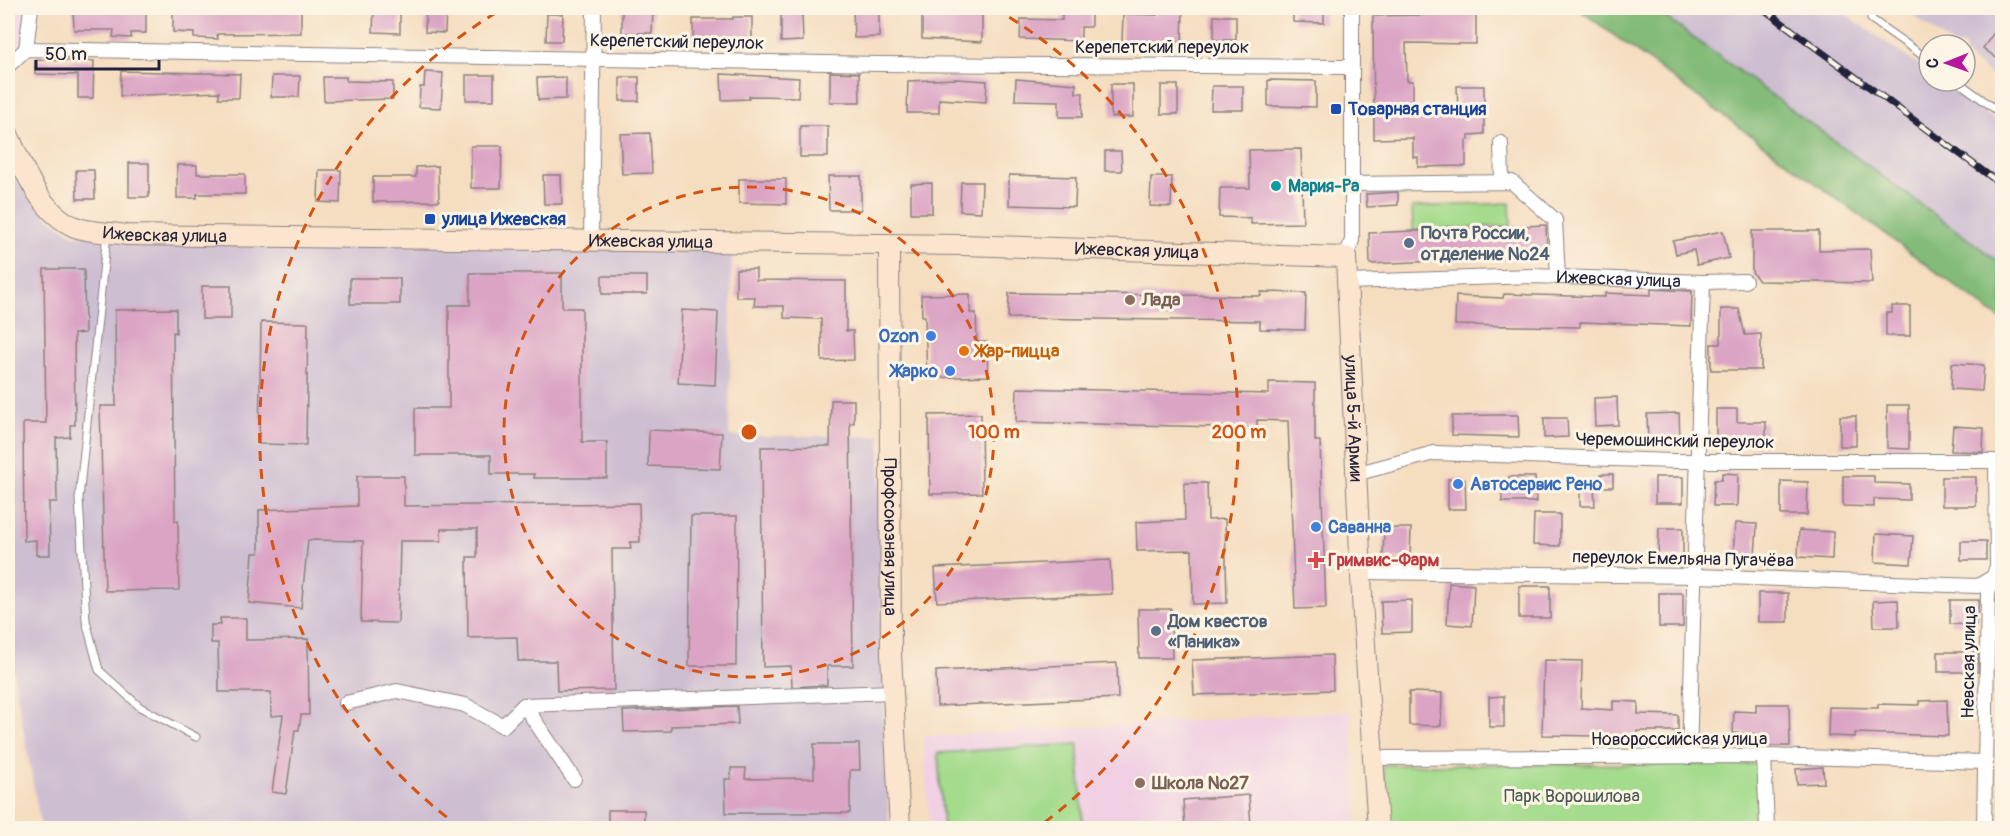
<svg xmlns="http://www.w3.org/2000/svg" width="2010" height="836" font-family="Pangolin,sans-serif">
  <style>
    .built { fill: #f1d0e3 }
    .industrial { fill: #cebed1 }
    .green { fill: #a4db8c; stroke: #637e64; stroke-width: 1.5 }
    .forest { fill: #83bb78; stroke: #526e5a; stroke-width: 1.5 }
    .building { fill: #dba4c5 }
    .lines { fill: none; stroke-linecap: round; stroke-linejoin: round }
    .service-casing { stroke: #8c807e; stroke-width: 9 }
    .minor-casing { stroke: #8c807e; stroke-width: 16 }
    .secondary-casing { stroke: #8c807e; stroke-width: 22 }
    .service { stroke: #fff; stroke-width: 7 }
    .minor { stroke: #fff; stroke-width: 14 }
    .secondary { stroke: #fbe5cf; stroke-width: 20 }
    .rail-casing { stroke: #22223b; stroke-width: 7 }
    .rail { stroke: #fcf5e5; stroke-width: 4.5; stroke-dasharray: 14; stroke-linecap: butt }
    .ring { fill: none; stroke: #d45411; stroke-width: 3; stroke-dasharray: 10 8 }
    .transit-dot { fill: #1a4fb4; stroke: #fcf5e5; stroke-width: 2 }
    .culture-dot { fill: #0f9aa8; stroke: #fcf5e5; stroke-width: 2 }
    .service-dot { fill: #5c6f8a; stroke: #fcf5e5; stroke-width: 2 }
    .education-dot { fill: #8d6e63; stroke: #fcf5e5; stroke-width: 2 }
    .shop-dot { fill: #3f7fe0; stroke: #fcf5e5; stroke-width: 2 }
    .food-dot { fill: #e8710a; stroke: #fcf5e5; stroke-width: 2 }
    .health-dot { fill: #e0444e; stroke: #fcf5e5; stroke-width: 2 }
    .labels { text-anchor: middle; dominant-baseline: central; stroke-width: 6; stroke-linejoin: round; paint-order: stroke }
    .street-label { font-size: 18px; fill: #22223b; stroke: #fcf5e5 }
    .transit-label { font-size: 18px; font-weight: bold; fill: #164399; stroke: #fcf5e5; text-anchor: start }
    .culture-label { font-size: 18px; font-weight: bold; fill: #0d838f; stroke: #fcf5e5; text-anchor: start }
    .service-label { font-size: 18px; font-weight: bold; fill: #4e5e75; stroke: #fcf5e5; text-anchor: start }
    .education-label { font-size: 18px; font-weight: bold; fill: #785e54; stroke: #fcf5e5; text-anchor: start }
    .shop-label { font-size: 18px; font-weight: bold; fill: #366cbe; stroke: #fcf5e5; text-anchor: end }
    .food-label { font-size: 18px; font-weight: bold; fill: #c56008; stroke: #fcf5e5; text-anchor: start }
    .health-label { font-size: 18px; font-weight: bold; fill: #be3a42; stroke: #fcf5e5; text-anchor: start }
    .park-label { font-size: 18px; fill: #495a53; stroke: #fcf5e5 }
    .centre { fill: #d45411; stroke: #fcf5e5; stroke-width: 3 }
    .ring-label { font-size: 18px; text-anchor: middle; font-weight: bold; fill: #d45411; stroke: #fcf5e5; stroke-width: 6; stroke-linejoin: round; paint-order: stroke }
  </style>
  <rect width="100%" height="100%" fill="#fcf5e5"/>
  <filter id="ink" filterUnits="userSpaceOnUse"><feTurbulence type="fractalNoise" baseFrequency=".0167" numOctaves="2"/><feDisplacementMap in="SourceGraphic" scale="12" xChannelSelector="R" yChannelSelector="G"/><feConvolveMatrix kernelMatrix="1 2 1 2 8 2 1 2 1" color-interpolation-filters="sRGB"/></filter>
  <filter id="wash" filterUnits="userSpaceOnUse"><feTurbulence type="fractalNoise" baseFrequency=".008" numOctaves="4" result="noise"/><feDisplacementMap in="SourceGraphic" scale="24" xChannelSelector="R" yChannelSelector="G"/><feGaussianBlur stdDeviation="1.35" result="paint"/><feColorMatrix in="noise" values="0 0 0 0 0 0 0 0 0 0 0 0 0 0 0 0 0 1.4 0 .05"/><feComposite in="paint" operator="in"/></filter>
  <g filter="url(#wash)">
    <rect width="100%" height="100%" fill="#f5ddc0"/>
    <path class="built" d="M8 8H25L23 44 8 45Z
      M1351 711 1357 828H930L923 737Z"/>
    <path class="industrial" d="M1652 8H1837L1929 73V81H1940L2002 125V264Z
      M1904 8H2002V84L1965 55V45H1952Z
      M8 169H11L24 191 47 216 73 235 732 250 729 436H880L882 655 889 828H41L8 642Z"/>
    <path class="green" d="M1510 203 1511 226 1413 231 1412 207Z
      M1078 744 1083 828H943L938 753Z
      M1758 764 1761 828H1387L1383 765Z"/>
    <path class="forest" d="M1577 8H1653L2002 264V320Z"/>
    <g id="blocks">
      <path class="building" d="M73 8H146V33H131V38L113 37 114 30H74Z
        M173 8 263 10V8H301V33L217 34 218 39 194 38V33L173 32Z
        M374 8 400 9V33L373 32Z
        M426 8H446L445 33 425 32Z
        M622 8H653L652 33H622Z
        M853 8H879V37L854 38Z
        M1157 8 1183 9 1182 42 1122 43 1123 14 1157 15Z
        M1293 8H1324V23L1293 22Z
        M922 9 982 11V42L922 39Z
        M802 11 803 41 781 42V12Z
        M1425 11H1476V44L1406 43 1407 81H1413V111L1458 110 1457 86H1484V134L1469 135V140H1466V166L1418 167V157H1413V138L1374 139 1373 16 1425 15Z
        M1062 12H1091V27H1081V41L1020 39 1021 19 1062 20Z
        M547 14H563L562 41H546Z
        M1214 16H1236V40H1214Z
        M733 17H752V42L693 40V19H733Z
        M2002 21V62L1983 48Z
        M35 60 94 61 93 98H78V75L35 74Z
        M121 71 240 74 239 98H219V92L120 96Z
        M425 72 443 73 441 108 419 107 420 87H424Z
        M830 72 859 73 860 102H830Z
        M721 74 799 78 798 97 749 96V99L722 100Z
        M466 75H494V100H466Z
        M272 76H300L299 97H271Z
        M323 77H346V81L393 82V99L324 101Z
        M566 77V99L538 100 537 78Z
        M620 77H639V101H620Z
        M956 79 987 81 986 102 939 99V113H907L908 81Z
        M1016 79 1076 84V93H1083L1082 117H1059V101L1015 100Z
        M1268 80 1316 81V107L1268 106Z
        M1111 84H1133V117H1111Z
        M1161 85H1178V114H1161Z
        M1212 86H1243V110H1211Z
        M800 126H828V157H800Z
        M650 133 652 173 622 174 620 134Z
        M471 146H502L501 188H471Z
        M1301 149 1303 223 1251 224V218L1219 217 1220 188H1250L1249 150Z
        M1105 151H1121L1122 171H1105Z
        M129 163H149V197H129Z
        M177 165H197V174H245V194H197V198H177Z
        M438 166 439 201 373 202V177H416V167Z
        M76 170H94L95 199H77Z
        M319 170H341L340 203 318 202Z
        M543 175H561L562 204H544Z
        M1009 175 1076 177 1075 207 1009 205Z
        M828 176H861V210H829Z
        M1151 177H1172L1171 207 1150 206Z
        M739 179H786V204L739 203Z
        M961 182H982L981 212 960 211Z
        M932 183V213H911V184Z
        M1398 192V205L1367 207 1366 194Z
        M1546 225 1547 256 1370 264 1369 233Z
        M1723 231 1729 258 1697 265 1694 250 1676 254 1673 241Z
        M1752 231H1819V250L1870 249 1872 283 1759 281 1752 272Z
        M44 269H84L85 333 74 334 75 425H70V437L56 438 57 502H49L50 555H36V540L24 541 23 423H46Z
        M736 269H756V280L846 281V331H853L854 360 822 361 821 319 784 318V306H754L755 297H736Z
        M470 273H562V308H582V442H607V478H534V474H491V455H415V408H449V305H470Z
        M602 276H647V294H602Z
        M350 278H400V304H350Z
        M202 286H231V319H202Z
        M1651 289 1692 291 1691 326 1580 322V327L1455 325 1456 296 1503 298 1504 294 1605 297V293L1651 295Z
        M1261 292 1306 293 1305 330 1260 329V321L1008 318 1009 293 1261 296Z
        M970 294V313H976L977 342H987L988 376 927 378 925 316H922L921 295Z
        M1892 306H1910V336H1886V313H1892Z
        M176 309V333L173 332 175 521H178L179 590 105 591 100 406H116L115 310Z
        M1721 309H1739L1745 335 1761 334V370H1711V344H1721Z
        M682 310 718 312 715 385 678 383Z
        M261 322 308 323 306 445 259 444Z
        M1952 363 1984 365 1982 391 1951 389Z
        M1269 382 1315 383V441H1320L1326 608 1295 609 1288 421 1257 420V428L1016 422 1017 388 1269 394Z
        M1617 397 1618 425 1595 426 1594 398Z
        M831 400H854V423H850L853 666H827V685L792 687 791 666 763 667 761 447 830 446Z
        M1887 405H1909V449L1887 448Z
        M1716 409H1737V422H1766V445H1753V441L1716 440Z
        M1679 413 1680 440 1648 441 1647 414Z
        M981 414 982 493 930 494 929 415Z
        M1497 415H1518L1519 437 1452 435V416Z
        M1840 416H1856V446H1840Z
        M1544 418H1567L1568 437 1544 438Z
        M1953 426 1984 428 1983 452 1951 451Z
        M649 430 722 433 720 469 648 466Z
        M1722 473 1738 474 1737 506H1713L1714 480H1722Z
        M1601 474H1613V487H1601Z
        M357 476H404V506L639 503 640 542H630L631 549H612L614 690 557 691 556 661H518L517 637 468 638 467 557H477V529H441V541H400L398 623 361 622 363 541 308 540 301 608 249 603 253 553H259V510L357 506Z
        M1843 476H1874V483L1909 484V500L1874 499V507L1843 506Z
        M1509 477H1535L1536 502H1502V484H1509Z
        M1655 477H1683V503H1655Z
        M1942 477H1976V506H1942Z
        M1448 479H1465L1466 509H1448Z
        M1781 481 1808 482 1807 515H1781Z
        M1184 483H1207L1208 520 1225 519 1227 603 1193 604 1192 550 1137 551 1136 522 1185 520Z
        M1580 486H1594L1595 506H1580Z
        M1534 514H1560V546L1533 545Z
        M691 516H737L736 666H689Z
        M1735 523 1757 524 1755 558 1733 557Z
        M1384 528H1411L1410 559H1383Z
        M1659 528H1683V557H1658Z
        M1799 530 1833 532 1832 559 1798 557Z
        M1876 534 1913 536 1911 564 1875 562Z
        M1961 541H1986V560H1961Z
        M1110 560 1112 594 937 602 935 568Z
        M1449 583 1474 585 1472 626 1447 624Z
        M1519 586H1550V618H1519Z
        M1659 593H1683V627H1659Z
        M1758 593H1788V622H1758Z
        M1412 600V632L1382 633 1381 601Z
        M1898 600 1899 627H1874L1873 601Z
        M1950 600H1979L1976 625 1950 624Z
        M1997 600H2002V617H1997Z
        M1138 609H1171L1172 658H1139Z
        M220 618H246V640L308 639 309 715H301L299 730H295L286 794 272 792 283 715 271 716V692H219L218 643H211V625H221Z
        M1938 652H1978V672H1938Z
        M1332 655 1333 690 1194 695 1192 660Z
        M1544 660 1582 661 1581 708 1613 710V701L1638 702V714L1678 715V731H1637L1636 745 1595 743V736L1542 735Z
        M1117 663 1118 698 937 706 936 671Z
        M1409 692 1442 693 1441 726 1409 725Z
        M1504 696V727H1489V697Z
        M1947 700 1948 736 1855 733V737L1828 736 1829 707 1878 708V704L1919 705V701Z
        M1756 704H1789L1790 746H1756V734L1733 733 1734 711 1756 712Z
        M737 706 738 724 671 726V731L624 732 623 711Z
        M814 744H859L860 770H850V813H726L725 779H731V768H746L745 779 814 778Z
        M1823 767 1824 783 1797 784 1796 769Z
        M1249 795 1251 828H1222V826L1185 828 1183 800Z
        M608 810H644V828H608Z"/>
    </g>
  </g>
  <g filter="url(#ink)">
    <use href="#blocks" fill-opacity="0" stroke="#8c807e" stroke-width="1.5"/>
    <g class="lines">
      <g class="service-casing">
        <path id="service" d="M1872 8 1871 19 1929 60
          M1957 81 2002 114
          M107 234 79 498 86 621 99 670 140 707 196 737"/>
      </g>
      <g class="minor-casing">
        <g id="minor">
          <path d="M26 49 31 8"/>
          <path d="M8 66 26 49 881 64 1351 67"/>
          <path d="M1501 143 1502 182"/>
          <path d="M1352 184 1512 182 1555 220 1558 277"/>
          <path d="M591 239 594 8"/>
          <path d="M1346 257 1352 240V8"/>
          <path id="s1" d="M1347 282 1533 276 1703 282 1745 281"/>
          <path d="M1355 474 1434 453 1673 461H1996L1997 566 1988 593 1984 828"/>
          <path d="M1361 572 1697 576 1978 586 1995 576"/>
          <path d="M346 703 397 691 465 705 503 726 524 705"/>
          <path d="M1764 756 1767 828"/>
          <path d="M1689 757 1703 282"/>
          <path d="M1373 758 1764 756 1986 762"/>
          <path d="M574 779 524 705 893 692"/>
        </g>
      </g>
      <g class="secondary-casing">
        <g id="secondary">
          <path id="s2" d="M8 134C23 167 39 212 75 227 90 233 111 232 126 235L962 245 1346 257 1363 617 1378 828"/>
          <path id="s3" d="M889 245 891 654 900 828"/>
        </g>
      </g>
      <use href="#service" class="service"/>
      <use href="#minor" class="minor"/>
      <use href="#secondary" class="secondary"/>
      <g class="rail-casing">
        <path id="rail" d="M1762 8 2002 185"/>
      </g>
      <use href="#rail" class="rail"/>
    </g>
  </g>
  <g class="ring">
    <circle cx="749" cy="432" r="245"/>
    <path d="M461 828A490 490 0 0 1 504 8M994 8A490 490 0 0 1 1037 828"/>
  </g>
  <g class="transit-dot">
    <rect x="1330" y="103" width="12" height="12" rx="3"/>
    <rect x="424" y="213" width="12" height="12" rx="3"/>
  </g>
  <circle class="culture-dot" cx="1276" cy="186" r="6"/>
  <g class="service-dot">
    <circle cx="1409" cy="243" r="6"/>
    <circle cx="1156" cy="631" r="6"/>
  </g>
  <g class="education-dot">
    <circle cx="1130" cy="300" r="6"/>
    <circle cx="1140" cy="783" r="6"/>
  </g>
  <g class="shop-dot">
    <circle cx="931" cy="336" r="6"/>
    <circle cx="950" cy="371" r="6"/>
    <circle cx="1458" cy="484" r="6"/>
    <circle cx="1316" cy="527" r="6"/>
  </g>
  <circle class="food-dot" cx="964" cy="351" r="6"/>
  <path class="health-dot" d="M1313 551h6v6h6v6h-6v6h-6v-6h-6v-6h6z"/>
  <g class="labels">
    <g class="street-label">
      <text transform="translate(677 42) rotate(1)">Керепетский переулок</text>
      <text x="1162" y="47">Керепетский переулок</text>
      <text stroke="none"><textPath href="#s2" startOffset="208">Ижевская улица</textPath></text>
      <text stroke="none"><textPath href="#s2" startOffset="694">Ижевская улица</textPath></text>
      <text stroke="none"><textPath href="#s2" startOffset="1180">Ижевская улица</textPath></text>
      <text stroke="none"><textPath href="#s1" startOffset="272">Ижевская улица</textPath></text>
      <text stroke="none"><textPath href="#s2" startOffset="1551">улица 5-й Армии</textPath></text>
      <text transform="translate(1675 441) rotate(1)">Черемошинский переулок</text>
      <text stroke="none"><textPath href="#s3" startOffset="292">Профсоюзная улица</textPath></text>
      <text transform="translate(1683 559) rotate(1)">переулок Емельяна Пугачёва</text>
      <text transform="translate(1969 662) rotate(-89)">Невская улица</text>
      <text x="1679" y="739">Новороссийская улица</text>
    </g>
    <g class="transit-label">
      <text x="1348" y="109">Товарная cтанция</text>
      <text x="442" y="219">улица Ижевская</text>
    </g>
    <g class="culture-label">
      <text x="1288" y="186">Мария-Ра</text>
    </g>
    <g class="service-label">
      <text x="1421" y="233">Почта России,<tspan x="1421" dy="21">отделение №24</tspan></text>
      <text x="1168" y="621">Дом квестов<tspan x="1168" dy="21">«Паника»</tspan></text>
    </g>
    <g class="education-label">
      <text x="1142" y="300">Лада</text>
      <text x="1152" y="783">Школа №27</text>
    </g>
    <g class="shop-label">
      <text x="919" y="336">Ozon</text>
      <text x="938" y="371">Жарко</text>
      <text x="1470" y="484" text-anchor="start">Автосервис Рено</text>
      <text x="1328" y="527" text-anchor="start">Саванна</text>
    </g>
    <g class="food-label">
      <text x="976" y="351">Жар-пицца</text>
    </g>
    <g class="health-label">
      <text x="1328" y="560">Гримвис-Фарм</text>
    </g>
    <g class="park-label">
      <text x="1572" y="796">Парк Ворошилова</text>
    </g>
  </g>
  <circle cx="749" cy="432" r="9" class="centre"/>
  <g class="ring-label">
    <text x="994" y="438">100 m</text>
    <text x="1239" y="438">200 m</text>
  </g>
  <rect width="2010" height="836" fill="none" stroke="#fcf5e5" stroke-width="30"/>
  <g transform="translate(1947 63) rotate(269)"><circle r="28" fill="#fcf5e5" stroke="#a5a1a1" stroke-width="1.5"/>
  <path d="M0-4.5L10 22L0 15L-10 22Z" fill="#b5179e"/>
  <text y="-9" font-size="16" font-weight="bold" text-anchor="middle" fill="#22223b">С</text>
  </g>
  <path d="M36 60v9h123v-9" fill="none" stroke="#22223b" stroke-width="3"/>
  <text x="45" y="60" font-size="18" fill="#22223b" stroke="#fcf5e5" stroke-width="4.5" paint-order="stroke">50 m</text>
</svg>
